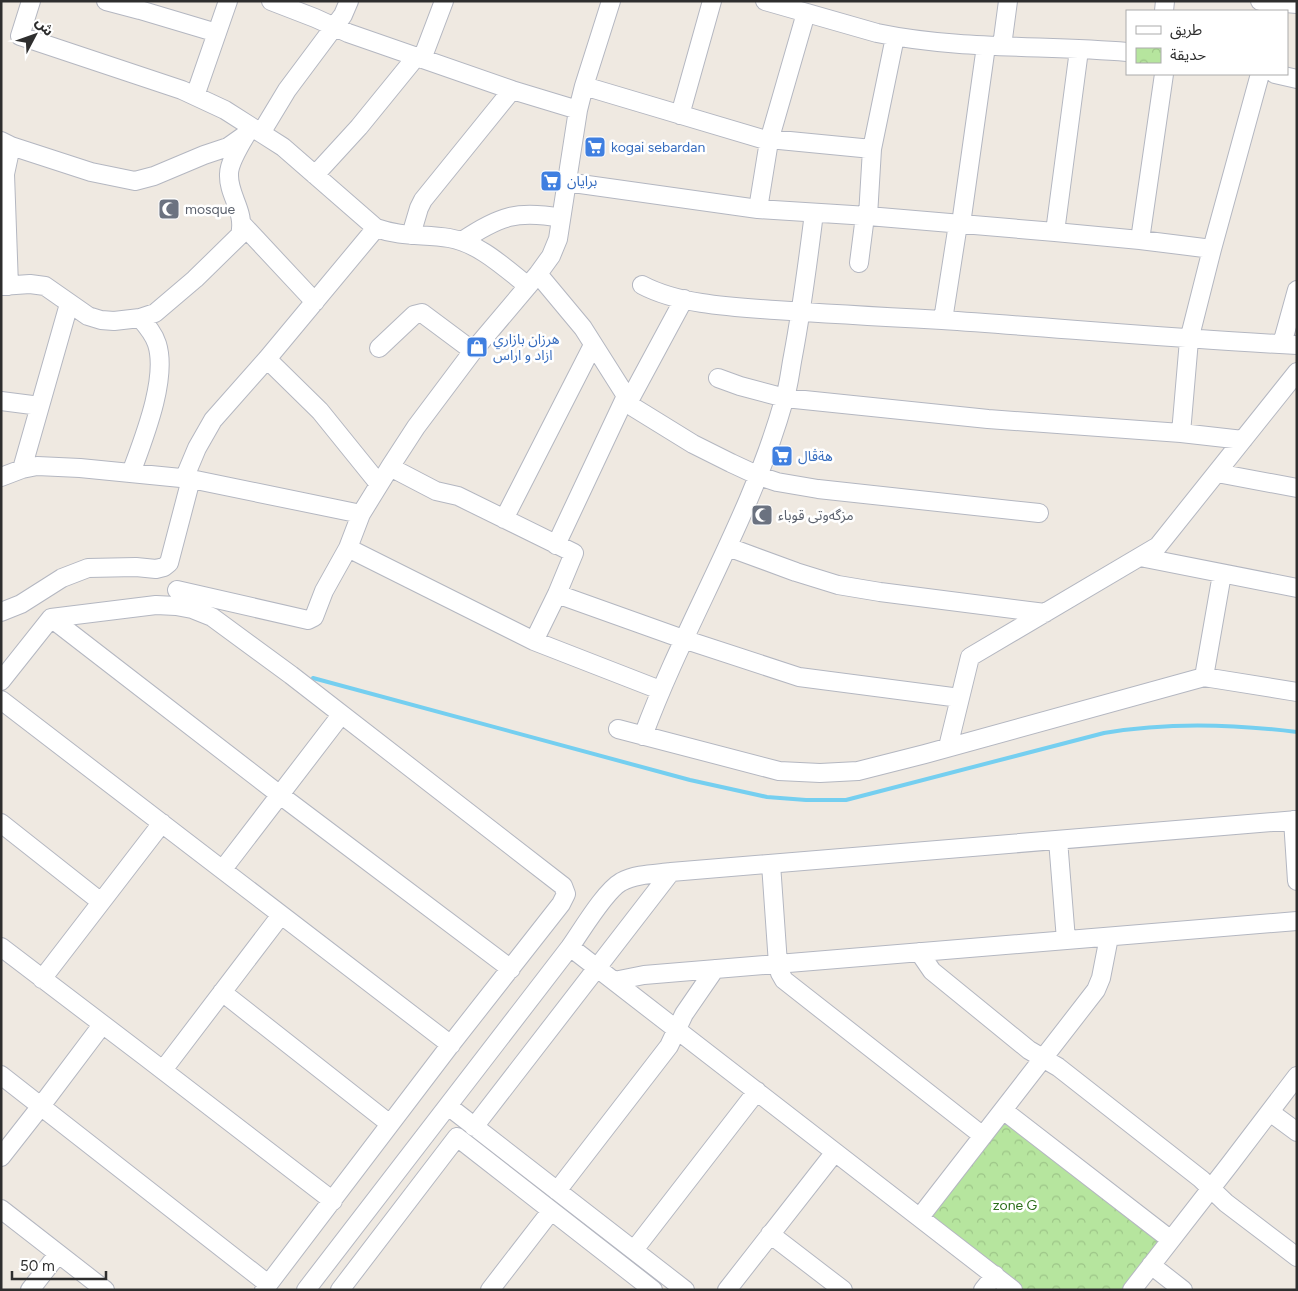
<svg xmlns="http://www.w3.org/2000/svg" width="1298" height="1291" font-family="Figtree,'Noto Sans Arabic',sans-serif">
  <style>
    .park { fill: url(#park-crowns) }
    .lines { fill: none; stroke-linecap: round; stroke-linejoin: round }
    .stream { stroke: #75cff0; stroke-width: 4 }
    .minor-casing { stroke: #b4b7c1; stroke-width: 20 }
    .minor { stroke: #fff; stroke-width: 18 }
    .labels { text-anchor: middle; dominant-baseline: central; stroke-width: 5; stroke-linejoin: round; paint-order: stroke }
    .shop-label { font-size: 14px; fill: #366cbe; stroke: #fff; text-anchor: start }
    .worship-label { font-size: 14px; fill: #5b616d; stroke: #fff; text-anchor: start }
    .park-label { font-size: 14px; fill: #2c6e1b; stroke: #fff }
  </style>
  <defs>
    <pattern id="park-crowns" width="20" height="18" patternUnits="userSpaceOnUse" patternTransform="scale(1.25)"><rect width="20" height="18" fill="#b6e59e"/><path d="M2 6a3 3 0 1 1 6 0M12 15a3 3 0 1 1 6 0" fill="none" stroke="#9dc588"/></pattern>
  </defs>
  <rect width="100%" height="100%" fill="#efe9e1"/>
  <path class="park" d="M1004 1117 1163 1242 1125 1290H1023L927 1215Z"/>
  <g class="lines">
    <path class="stream" d="M313 678 690 780 767 797 806 800H846L1104 733C1167 722 1233 724 1297 732"/>
    <g class="minor-casing">
      <path id="minor" d="M31 1 20 36 182 90 225 110 283 147 376 228C401 237 424 234 449 238 479 243 505 268 528 286
        M106 1 140 10 217 33
        M271 1 315 18 348 33 512 90 578 110
        M765 1 877 33C959 50 1044 45 1127 52
        M1260 1 1297 4
        M1164 11 1165 1
        M1002 46 1008 1
        M422 59 444 1
        M1275 74 1297 79
        M584 86 769 141
        M195 96 228 1
        M680 115 712 1
        M261 133 287 90 343 15 349 1
        M769 139 872 149
        M1 141 11 146 91 172 135 181 154 176 204 155 228 147 245 135
        M315 175 359 127 416 57
        M566 182 758 209 868 216 1055 232 1140 240 1212 249
        M758 209 769 141 806 13
        M868 216 872 149 895 37
        M961 224 986 46
        M243 225 315 302
        M1055 232 1079 50
        M411 235 419 208 423 200 512 90
        M1140 240 1164 74
        M462 241C499 216 517 210 561 218
        M859 263 865 216
        M538 274 583 328 633 407 693 444 731 463 759 476 777 482 818 489 1039 513
        M642 285C680 305 733 307 775 310 831 314 886 317 942 320 1060 328 1178 339 1297 345
        M1 286 30 284 45 286 88 316 101 320 114 321 140 318 155 313 195 279 240 235C246 211 228 196 229 174 229 163 240 145 246 135
        M9 286 5 174 11 146
        M943 320 958 224
        M1282 344 1297 290
        M379 348 414 315 422 313 473 351
        M267 359 320 411 379 484
        M718 378 740 386 785 398 988 419 1181 433 1243 440
        M1 401 40 406
        M629 401 684 299
        M1181 433 1189 340 1212 249 1260 74
        M390 467 436 491 458 496 574 553 557 594 534 641
        M22 469 69 304
        M131 473C143 440 168 379 157 344 154 334 147 326 140 318
        M1217 473 1297 488
        M1 477 22 469 37 466 80 468 191 479 361 514
        M184 479 197 448 213 420 267 359 376 228
        M504 519 593 345
        M556 545 626 396
        M728 547 796 572 838 585 880 592 1045 613
        M348 548 534 641 660 690
        M1140 557 1297 588
        M177 590 308 620 314 617 324 591 348 548 361 514 390 467 416 427 473 351 538 274 551 256 558 239 578 110 584 86 611 1
        M557 594 683 639 799 677 960 698
        M1 612 21 604 62 578 88 568 136 567 156 569 164 567 169 563 191 479
        M51 618 280 795 511 969
        M1204 677 1222 574
        M1 681 51 618 156 605 176 606 192 609 212 617 291 675 563 886 566 894 561 904 448 1048 264 1290
        M1 700 451 1045
        M618 729 779 771 820 773 858 771 925 754 1204 677 1297 692
        M643 736C685 622 751 518 784 400 789 386 790 371 793 356 802 308 808 261 814 213
        M948 747 970 657 1158 546 1297 372
        M1293 820 1297 881
        M1 823 101 902
        M1058 840 1066 940
        M771 864 778 964 780 973 784 980 983 1136
        M223 869 341 715
        M1 947C112 1031 223 1116 333 1201
        M570 947 1013 1290
        M919 952 932 971 1029 1050 1058 1067 1201 1179 1226 1203 1297 1257
        M42 979 162 823
        M614 981 644 975 1297 921
        M222 992 390 1124
        M163 1070 281 915
        M1 1075 268 1284
        M448 1106 685 1290
        M1003 1110 1171 1240
        M1270 1112 1297 1132
        M474 1127 671 872
        M1 1157 41 1106 102 1025
        M557 1191 669 1046 684 1014 715 969
        M1 1209 105 1290
        M920 1217 1096 990 1101 978 1109 937
        M770 1234 843 1290
        M634 1250 757 1091
        M1151 1265 1183 1290
        M30 1290 58 1254
        M306 1290 570 947C582 930 605 891 621 882 636 874 655 874 671 872L1297 820
        M340 1290 457 1137 653 1290
        M490 1290 551 1211
        M727 1290 835 1152
        M983 1290 995 1275
        M1132 1290 1230 1164 1297 1076"/>
    </g>
    <use href="#minor" class="minor"/>
  </g>
  <defs>
    <g id="supermarket-square" transform="scale(1.125)"><rect x="-9" y="-9" width="18" height="18" rx="4" fill="#3f7fe0" stroke="#fff"/><path d="M-6-5.5h2.5l.6 2H6L4.5 2H-2.5L-4.4-4H-6ZM-1.5 3.2a1.3 1.3 0 1 0 .1 0ZM3 3.2a1.3 1.3 0 1 0 .1 0Z" fill="#fff"/></g>
    <g id="mosque-square" transform="scale(1.125)"><rect x="-9" y="-9" width="18" height="18" rx="4" fill="#6b7280" stroke="#fff"/><path d="M3.5-4.9A6 6 0 1 0 3.5 4.9A5 5 0 1 1 3.5-4.9Z" fill="#fff"/></g>
    <g id="shop-square" transform="scale(1.125)"><rect x="-9" y="-9" width="18" height="18" rx="4" fill="#3f7fe0" stroke="#fff"/><path d="M-5-2.5h2.3a2.7 3.5 0 0 1 5.4 0H5L5.5 6h-11ZM-1.5-2.5h3a1.5 2.3 0 0 0-3 0Z" fill="#fff"/></g>
  </defs>
  <g fill-rule="evenodd">
    <use href="#supermarket-square" x="595" y="147"/>
    <use href="#supermarket-square" x="551" y="181"/>
    <use href="#mosque-square" x="169" y="209"/>
    <use href="#shop-square" x="477" y="347"/>
    <use href="#supermarket-square" x="782" y="456"/>
    <use href="#mosque-square" x="762" y="515"/>
  </g>
  <g class="labels">
    <g class="shop-label">
      <text x="611" y="147">kogai sebardan</text>
      <text x="567" y="181">برايان</text>
      <text x="493" y="339">هرزان بازاري<tspan x="493" dy="16">ازاد و اراس</tspan></text>
      <text x="798" y="456">هةڤال</text>
    </g>
    <g class="worship-label">
      <text x="185" y="209">mosque</text>
      <text x="778" y="515">مزگەوتی قوباء</text>
    </g>
    <g class="park-label">
      <text x="1015" y="1205">zone G</text>
    </g>
  </g>
  <rect width="1298" height="1291" fill="none" stroke="#2e2e2e" stroke-width="5"/>
  <rect x="1126" y="10" width="162" height="65" fill="#ffffff" stroke="#ababab"/>
  <rect x="1136" y="26" width="25" height="8" fill="#ffffff" stroke="#ababab"/>
  <text x="1170" y="35" font-size="15" fill="#2e2e2e">طريق</text>
  <rect x="1136" y="48" width="25" height="15" fill="url(#park-crowns)" stroke="#ababab"/>
  <text x="1170" y="60" font-size="15" fill="#2e2e2e">حديقة</text>
  <g transform="translate(35 35) rotate(49)" stroke="#ffffff" stroke-width="4" paint-order="stroke">
  <path d="M0-4L9 19L0 12L-9 19Z" fill="#2e2e2e"/>
  <text y="-8" font-size="14" font-weight="bold" text-anchor="middle" fill="#2e2e2e">ش</text>
  </g>
  <path d="M12 1271v8h94v-8" fill="none" stroke="#2e2e2e" stroke-width="2.5"/>
  <text x="20" y="1271" font-size="15" fill="#2e2e2e" stroke="#ffffff" stroke-width="4" paint-order="stroke">50 m</text>
</svg>
